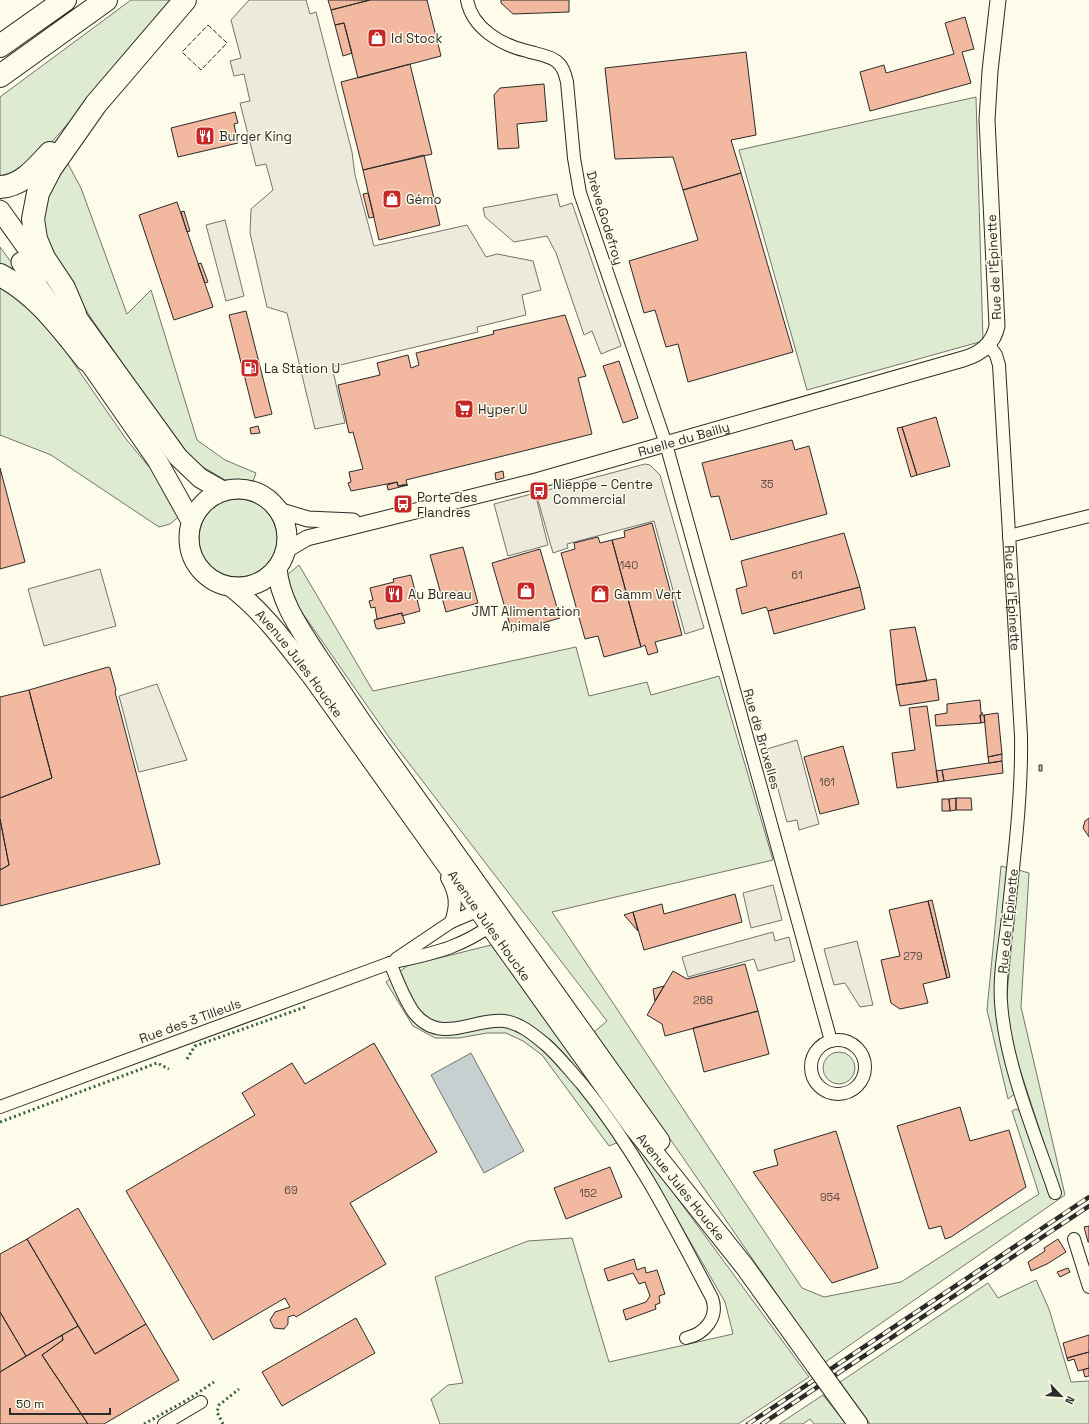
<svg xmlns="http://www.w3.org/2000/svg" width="1089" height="1424" font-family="'Space Grotesk',sans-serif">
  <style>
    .green { fill: #deebd1; stroke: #74746e }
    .parking { fill: #eceadb; stroke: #74746e }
    .water { fill: #c7d0d0; stroke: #74746e }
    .building { fill: #f2b8a0; stroke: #2b2b2b }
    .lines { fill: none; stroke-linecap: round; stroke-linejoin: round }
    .minor-casing { stroke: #2b2b2b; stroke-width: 14 }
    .tertiary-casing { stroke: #2b2b2b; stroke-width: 17 }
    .primary-casing { stroke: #2b2b2b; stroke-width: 21 }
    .motorway-casing { stroke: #2b2b2b; stroke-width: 24 }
    .minor { stroke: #fdfbea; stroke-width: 12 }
    .tertiary { stroke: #fdfbea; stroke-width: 15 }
    .primary { stroke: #fdfbea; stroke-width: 19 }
    .motorway { stroke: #fdfbea; stroke-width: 22 }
    .rail-casing { stroke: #2b2b2b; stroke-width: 4.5 }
    .rail { stroke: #fdfbea; stroke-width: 3; stroke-dasharray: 9; stroke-linecap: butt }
    .primary-bridge-casing { stroke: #2b2b2b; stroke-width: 21; stroke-linecap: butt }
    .primary-bridge { stroke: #fdfbea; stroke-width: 19 }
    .hedge { stroke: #34623c; stroke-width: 3; stroke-dasharray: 2 3; stroke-linecap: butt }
    .fence { stroke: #2b2b2b; stroke-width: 1; stroke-dasharray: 5 2; stroke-linecap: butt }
    .labels { text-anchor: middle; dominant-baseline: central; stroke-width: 3; stroke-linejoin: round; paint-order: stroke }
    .number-label { font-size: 11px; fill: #5d4e48 }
    .poi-label { font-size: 13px; fill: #2b2b2b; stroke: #fdfbea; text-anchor: start }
    .street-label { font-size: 13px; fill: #2b2b2b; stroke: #fdfbea }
  </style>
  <rect width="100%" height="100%" fill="#fdfbea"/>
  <path class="green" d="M131 0H176L50 144 16 174 0 179V97Z
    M976 97 983 341 807 390 739 150Z
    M66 160 81 188 127 314 151 290 197 440 225 460 256 473 252 484 225 480 193 461 157 413 91 318 45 244 44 205Z
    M0 247 14 266 9 271 0 267Z
    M0 285 27 302 66 352 126 439 164 485 181 515 170 524 159 527 51 455 0 435Z
    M199 538a39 39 0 1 1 78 0a39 39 0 1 1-78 0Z
    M299 565 373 691 576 647 589 696 647 682 651 695 719 676 773 860 552 912C636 1036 718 1163 802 1288L824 1297 901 1282 1039 1194 1012 1111 1016 1109 1021 1112 1025 1122 1050 1198 1060 1192 1013 1048 1006 1007 1018 870 1029 873 1021 1007 1065 1195 824 1363 675 1146 594 1032 607 1021 391 740 292 598 287 575Z
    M1001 866 1009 868 998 981 1016 1093 1008 1099 987 1010Z
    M491 945 809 1377 738 1424H440L431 1399 448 1385 463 1383 435 1277 528 1241 572 1238 609 1362 733 1334 725 1302 669 1205 628 1138 609 1146 542 1055 523 1041 506 1033H487L459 1038H435L413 1026 386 982 407 966Z
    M823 1068a16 16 0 1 1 32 0a16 16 0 1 1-32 0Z
    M1036 1280 1049 1309 1071 1382 1089 1381V1424H870L840 1382 988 1283 998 1298Z
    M823 1395 846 1424H814L810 1419 803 1424H779Z"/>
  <path class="parking" d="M249 0H306L310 14 316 12 352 152 355 175 374 246 467 225 486 257 497 254 533 261 541 290 522 295 526 315 477 327 478 332 332 367 345 423 315 429 287 313 267 307 250 233 251 209 273 190 266 164 256 166 240 103 250 101 244 74 234 76 230 61 241 58 231 20Z
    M557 194 560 207 572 203 621 346 601 354 592 331 584 335 556 253 547 236 514 242 485 217 483 208Z
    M225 220 244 296 226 301 206 225Z
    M645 464 650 465 660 475 704 628 685 634 654 521 567 544 568 548 553 553 536 493Z
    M535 493 548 545 508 556 494 504Z
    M100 569 116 626 44 646 28 589Z
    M157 684 187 760 139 772 119 696Z
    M797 740 819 824 799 830 797 820 787 822 767 749Z
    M773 885 782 920 751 928 743 893Z
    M773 932 775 941 789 937 795 961 758 971 754 959 688 977 682 957Z
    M857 941 873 1005 860 1007 845 983 834 985 824 949Z"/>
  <path class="water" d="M471 1053 524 1151 484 1173 431 1075Z"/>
  <path class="building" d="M328 0H370L331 10Z
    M370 0H427L441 56 358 78 344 23 335 25 331 10Z
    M501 0H569V12L513 14 501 3Z
    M965 17 974 49 962 52 971 83 870 111 860 72 884 65 886 73 954 54 945 23Z
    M344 23 352 53 343 56 335 25Z
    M746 52 756 135 731 140 741 173 683 190 673 157 615 159 605 68Z
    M410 64 432 154 363 170 341 82Z
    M544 84 547 121 517 124 519 148 498 149 494 95 500 88Z
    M235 112 238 123 234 124 238 143 178 157 171 128Z
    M424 155 440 225 379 240 363 170Z
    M741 173 793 352 688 382 678 344 666 347 655 310 644 313 629 261 698 240 683 190Z
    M368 193 374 217 369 218 363 194Z
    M177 202 213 307 174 320 139 215Z
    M600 207 602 214 599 215 597 208Z
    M184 211 190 231 187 232 181 212Z
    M201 263 208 282 205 283 198 264Z
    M246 311 272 414 255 418 229 315Z
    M565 315 586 376 578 378 592 434 406 480 407 484 398 486 397 482 351 491 348 483 351 482 349 472 363 469 353 432 349 433 338 385 380 375 377 363 408 355 411 368 419 365 416 353 494 334 493 331Z
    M619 361 638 418 623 423 603 366Z
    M936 417 950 466 917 475 902 427Z
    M258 426 260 433 251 434 250 428Z
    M902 427 917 475 911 477 897 428Z
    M792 440 795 450 809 446 827 514 731 540 719 496 711 497 702 463Z
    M0 468 25 562 0 569Z
    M503 471 504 478 496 480 495 473Z
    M397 482 398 486 408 485 388 490 387 485Z
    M652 523 682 635 655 642 658 652 648 655 645 645 641 647 612 540 625 537 624 531Z
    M844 533 860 587 768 611 766 607 742 614 736 589 747 586 741 561Z
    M598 537 600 543 612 540 641 647 604 657 598 636 585 639 561 553 575 549 574 543Z
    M463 547 478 603 446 612 430 555Z
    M540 549 560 618 512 632 492 563Z
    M411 575 420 611 402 616V613L377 619 375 607 371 608 369 601 373 600 370 588 394 582 393 579Z
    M860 587 865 609 774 634 768 611Z
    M402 613 405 623 378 629 376 628 374 620Z
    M915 627 927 681 896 685 890 630Z
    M108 667 110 668 116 690 115 692 160 864 0 906V870L9 865 0 819V798L52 778 29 690Z
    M936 679 939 700 900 706 896 685Z
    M29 690 52 778 0 798V697Z
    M980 700 981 713H983L980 715 981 723 936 726 935 715 947 713V704Z
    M927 706 938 782 897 788 892 753 915 750 909 708Z
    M998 713 1002 754 988 757 984 715Z
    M980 715H984L985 722 981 723Z
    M760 721 762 729 757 730 756 722Z
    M843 746 859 804 820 814 804 757Z
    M1002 754V761L989 763 988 757Z
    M1002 761 1003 773 944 781 942 770Z
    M1039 765H1042V771H1039Z
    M942 770 944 781 938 782 936 771Z
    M956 798V810L950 811 949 799Z
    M956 798H971L972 810H956Z
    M942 799H949L950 811H942Z
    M1089 818V837L1083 828 1085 821Z
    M0 819 9 865 0 870Z
    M735 894 742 922 644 950 633 912 662 904 664 914Z
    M932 900 950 977 947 978 928 901Z
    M928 901 947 978 923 984 928 1003 900 1009 891 1003 881 960 900 956 889 910Z
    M633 912 638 931 624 915Z
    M745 964 758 1011 665 1036 662 1024 647 1015 673 971 687 979Z
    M664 986 655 1001 653 989Z
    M758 1011 769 1054 704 1072 693 1028Z
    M374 1043 437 1152 350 1203 386 1264 296 1317 294 1315 288 1317V1324L284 1329 274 1328 270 1320 275 1312 290 1307 285 1298 213 1340 126 1191 255 1115 242 1093 292 1063 305 1084Z
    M960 1107 970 1141 1009 1130 1026 1187 951 1237 945 1239 941 1226 929 1229 897 1126Z
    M836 1131 878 1268 832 1283 753 1172 778 1165 774 1150Z
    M610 1167 622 1197 566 1219 554 1188Z
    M78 1208 146 1324 95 1354 27 1239Z
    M1089 1226V1242H1088L1084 1227Z
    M27 1239 78 1326 26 1356 0 1312V1254Z
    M1058 1239 1066 1252 1047 1264 1031 1271 1028 1262 1045 1251 1044 1248Z
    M634 1259 637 1270 645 1267 646 1273 657 1270 665 1294 659 1296 660 1303 655 1305 656 1309 626 1320 623 1310 646 1302 650 1296 645 1282 639 1284 633 1273 608 1281 604 1269Z
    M1068 1268 1070 1272 1060 1277 1057 1272Z
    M0 1312 26 1356 0 1372Z
    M356 1318 375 1353 282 1406 262 1372Z
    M146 1324 179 1380 104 1424H88L42 1355 63 1340 62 1335 78 1326 95 1354Z
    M62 1335 63 1340 42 1355 88 1424H0V1372Z
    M1089 1335V1352L1067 1358 1063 1343Z
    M1089 1352V1368L1078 1371 1074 1359 1068 1361 1067 1358Z
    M1089 1368V1376L1085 1377 1083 1370Z"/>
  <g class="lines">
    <g class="minor-casing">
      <g id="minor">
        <path d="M467 0C472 28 501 45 527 51 536 54 548 55 556 61 563 66 565 74 567 82L574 158 580 193 666 444 831 1041"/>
        <path id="s1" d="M989 345 996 355 999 365 1021 736C1022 797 1014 857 1008 917 1005 945 999 974 1001 1002 1005 1064 1035 1134 1055 1193"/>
        <path d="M1009 536 1089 516"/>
        <path d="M447 878C456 894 457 905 451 922"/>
        <path d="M396 959 451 922 484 908"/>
        <path d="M390 963C397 979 404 1000 415 1014 441 1045 473 1018 504 1021 520 1023 533 1034 545 1044 559 1056 570 1071 582 1084 635 1149 673 1224 712 1298 719 1317 705 1334 686 1338"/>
        <circle cx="838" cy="1067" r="27"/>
        <path d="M0 1107 390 963C434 953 459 949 496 922"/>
        <path d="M1074 1239 1089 1287"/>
        <path d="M164 1424 201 1402"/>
      </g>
    </g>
    <g class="tertiary-casing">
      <g id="tertiary">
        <path d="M278 510 308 519 353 521"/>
        <path id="s2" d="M285 551 307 538 536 481 963 359C980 354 993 345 997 326L987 120 990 71 998 0"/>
      </g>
    </g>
    <g class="primary-casing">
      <g id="primary">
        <path d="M0 210 44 272"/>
        <path d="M21 262 57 314"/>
        <path d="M66 302 178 457 200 478 223 491"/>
        <path d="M79 348 157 460 191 521"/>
        <circle cx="238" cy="538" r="49"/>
        <path d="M277 568C280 602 300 629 318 657 333 679 348 702 363 724L660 1141"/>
        <path id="s3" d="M231 587C264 612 288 646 313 678L632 1125 745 1267 816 1366"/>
        <path d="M834 1391 858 1424"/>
      </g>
    </g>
    <g class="motorway-casing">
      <path id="motorway" d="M0 46 65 0
        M0 76 106 0
        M0 187C22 186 36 168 50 153
        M0 275C37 294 61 328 87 360
        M75 314 64 288 44 258 36 239 33 219 38 193 51 168 96 104 185 0"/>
    </g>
    <use href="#minor" class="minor"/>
    <use href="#tertiary" class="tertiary"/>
    <use href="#primary" class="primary"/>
    <use href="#motorway" class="motorway"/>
    <g class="rail-casing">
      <path id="rail" d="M748 1424 1089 1197
        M762 1424 1089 1206"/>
    </g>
    <use href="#rail" class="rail"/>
    <g class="primary-bridge-casing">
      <path id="primary-bridge" d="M816 1366 834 1391"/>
    </g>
    <use href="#primary-bridge" class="primary-bridge"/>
    <path class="hedge" d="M187 1059 195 1046 308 1006
      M0 1122 157 1063 169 1069
      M144 1424 187 1400 214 1382
      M223 1424 217 1412 219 1405 239 1389"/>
    <path class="fence" d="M208 25 227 43 201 70 182 52Z"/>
  </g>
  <defs>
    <g id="shop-square" transform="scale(1)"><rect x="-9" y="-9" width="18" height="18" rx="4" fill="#c62828" stroke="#fdfbea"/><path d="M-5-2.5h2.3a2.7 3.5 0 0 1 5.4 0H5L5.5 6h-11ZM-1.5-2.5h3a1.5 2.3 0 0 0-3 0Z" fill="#fff"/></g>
    <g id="restaurant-square" transform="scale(1)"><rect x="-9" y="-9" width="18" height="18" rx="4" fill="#c62828" stroke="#fdfbea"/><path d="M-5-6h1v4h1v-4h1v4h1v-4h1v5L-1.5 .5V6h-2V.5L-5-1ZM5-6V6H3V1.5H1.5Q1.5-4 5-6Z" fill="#fff"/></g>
    <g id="fuel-square" transform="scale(1)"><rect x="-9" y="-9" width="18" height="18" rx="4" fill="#c62828" stroke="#fdfbea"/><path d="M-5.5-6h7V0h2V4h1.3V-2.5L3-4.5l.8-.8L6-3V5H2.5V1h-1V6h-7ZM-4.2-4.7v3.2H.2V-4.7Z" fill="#fff"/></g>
    <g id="supermarket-square" transform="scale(1)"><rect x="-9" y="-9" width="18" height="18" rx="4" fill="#c62828" stroke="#fdfbea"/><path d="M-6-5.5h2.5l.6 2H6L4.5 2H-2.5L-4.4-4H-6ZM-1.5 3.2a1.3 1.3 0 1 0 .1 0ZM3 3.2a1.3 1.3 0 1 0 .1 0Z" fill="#fff"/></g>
    <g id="bus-square" transform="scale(1)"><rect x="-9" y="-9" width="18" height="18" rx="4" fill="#c62828" stroke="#fdfbea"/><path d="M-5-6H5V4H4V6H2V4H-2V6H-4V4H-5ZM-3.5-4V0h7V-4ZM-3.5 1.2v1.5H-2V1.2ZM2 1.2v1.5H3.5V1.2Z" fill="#fff"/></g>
  </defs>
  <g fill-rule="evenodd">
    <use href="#shop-square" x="377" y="38"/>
    <use href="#restaurant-square" x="205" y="136"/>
    <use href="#shop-square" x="392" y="199"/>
    <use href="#fuel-square" x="250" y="368"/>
    <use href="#supermarket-square" x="464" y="409"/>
    <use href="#bus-square" x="539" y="491"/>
    <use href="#bus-square" x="403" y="504"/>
    <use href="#shop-square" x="526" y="591"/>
    <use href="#restaurant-square" x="394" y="594"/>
    <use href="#shop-square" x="600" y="594"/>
  </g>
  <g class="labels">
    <g class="number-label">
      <text x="767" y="484">35</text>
      <text x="629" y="565">140</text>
      <text x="797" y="575">61</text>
      <text x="827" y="782">161</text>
      <text x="913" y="956">279</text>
      <text x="703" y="1000">268</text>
      <text x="291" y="1190">69</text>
      <text x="588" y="1193">152</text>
      <text x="830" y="1197">954</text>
    </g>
    <g class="poi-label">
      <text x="391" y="38">Id Stock</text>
      <text x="219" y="136">Burger King</text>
      <text x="406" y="199">Gémo</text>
      <text x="264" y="368">La Station U</text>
      <text x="478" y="409">Hyper U</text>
      <text x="553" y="484">Nieppe – Centre<tspan x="553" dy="15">Commercial</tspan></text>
      <text x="417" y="497">Porte des<tspan x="417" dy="15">Flandres</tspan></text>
      <text x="408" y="594">Au Bureau</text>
      <text x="614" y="594">Gamm Vert</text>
      <text x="526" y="611" text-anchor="middle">JMT Alimentation<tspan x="526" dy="15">Animale</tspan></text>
    </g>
    <g class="street-label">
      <text transform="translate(605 218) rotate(73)">Drève Godefroy</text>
      <text transform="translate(994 267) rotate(-93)">Rue de l'Épinette</text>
      <text stroke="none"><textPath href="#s2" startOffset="415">Ruelle du Bailly</textPath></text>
      <text stroke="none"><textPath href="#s1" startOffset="256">Rue de l'Épinette</textPath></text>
      <text stroke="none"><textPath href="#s3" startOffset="103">Avenue Jules Houcke</textPath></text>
      <text transform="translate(762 739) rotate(74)">Rue de Bruxelles</text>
      <text transform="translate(1008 921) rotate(-84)">Rue de l'Épinette</text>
      <text stroke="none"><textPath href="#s3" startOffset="427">Avenue Jules Houcke</textPath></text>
      <text transform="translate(190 1021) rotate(-20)">Rue des 3 Tilleuls</text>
      <text stroke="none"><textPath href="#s3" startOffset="751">Avenue Jules Houcke</textPath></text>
    </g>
  </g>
  <g transform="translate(1061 1396) rotate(115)" stroke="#fdfbea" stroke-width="3" paint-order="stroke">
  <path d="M0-3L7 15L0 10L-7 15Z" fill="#2b2b2b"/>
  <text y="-6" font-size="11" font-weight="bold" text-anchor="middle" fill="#2b2b2b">N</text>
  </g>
  <path d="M10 1408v6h100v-6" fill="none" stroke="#2b2b2b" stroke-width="2"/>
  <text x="16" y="1408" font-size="12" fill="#2b2b2b" stroke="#fdfbea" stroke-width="3" paint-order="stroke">50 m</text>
</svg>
